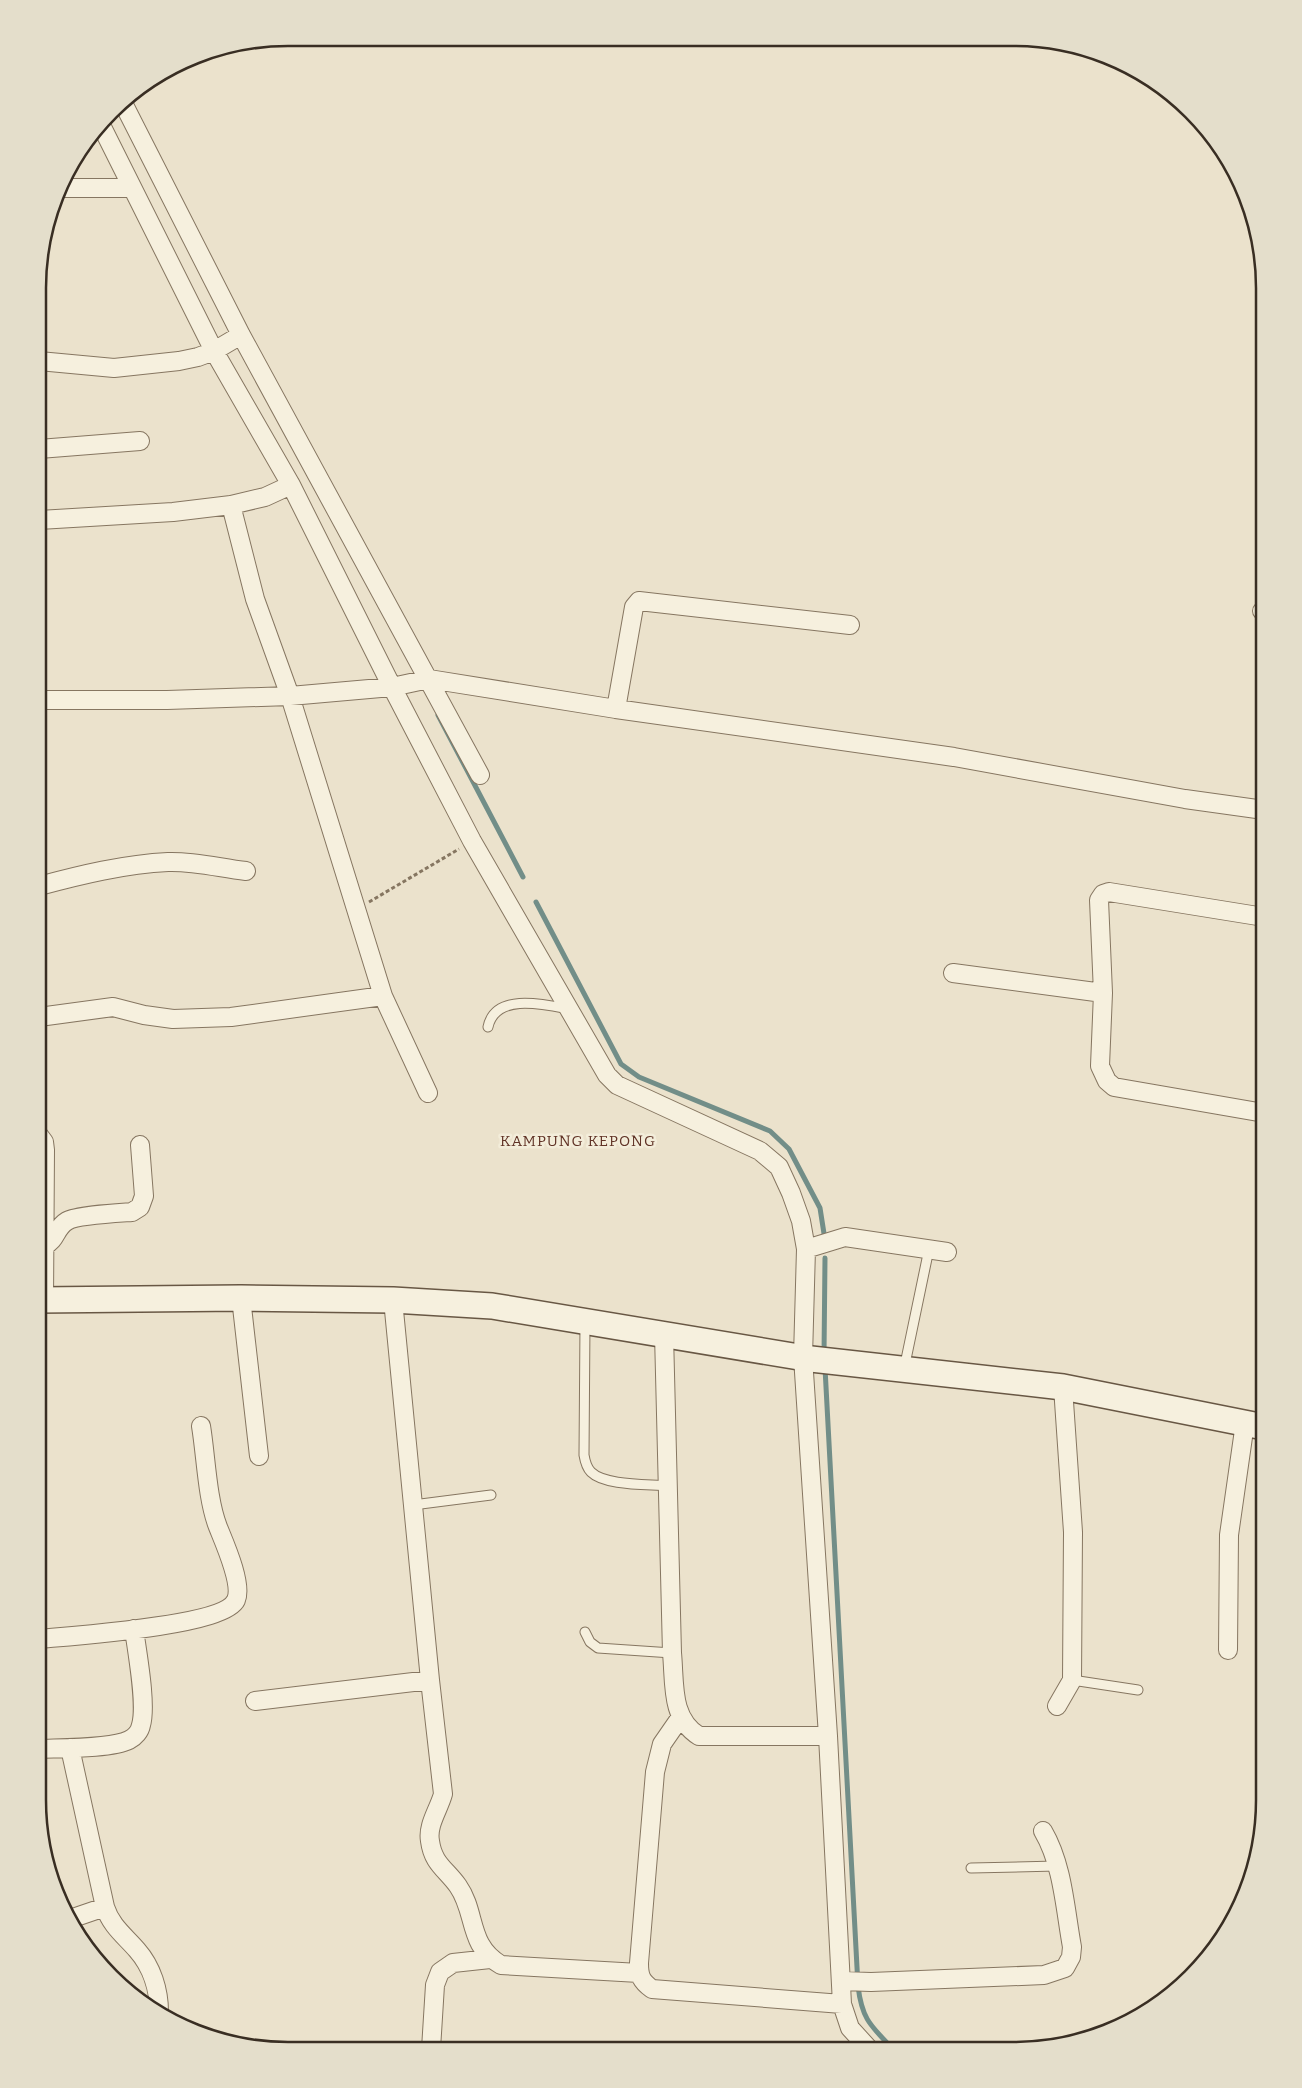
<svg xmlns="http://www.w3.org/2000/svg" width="1302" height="2088" font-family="Bitter,serif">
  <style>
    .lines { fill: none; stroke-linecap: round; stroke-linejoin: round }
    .stream { stroke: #728e88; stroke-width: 5 }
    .service-casing { stroke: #867661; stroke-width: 11 }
    .minor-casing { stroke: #867661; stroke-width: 20 }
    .secondary-casing { stroke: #685744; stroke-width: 28 }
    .path { stroke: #867661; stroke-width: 3; stroke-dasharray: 4 2.5; stroke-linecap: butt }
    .service { stroke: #f6f0de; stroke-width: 9 }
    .minor { stroke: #f6f0de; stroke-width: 18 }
    .secondary { stroke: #f6f0de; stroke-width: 25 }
    .labels { text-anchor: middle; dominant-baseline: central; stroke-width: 5; stroke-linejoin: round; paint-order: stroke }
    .neighbourhood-label { font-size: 15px; letter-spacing: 1px; fill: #613427; stroke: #f3edda }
    .rim { fill: none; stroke: #392e23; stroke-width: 2.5 }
  </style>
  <rect width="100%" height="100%" fill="#ebe2cc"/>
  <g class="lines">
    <path class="stream" d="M438 715 523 877
      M536 902 621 1064 639 1077 770 1131 789 1149 820 1208 825 1240
      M824 1355 825 1258
      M825 1368 858 1986C862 2020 871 2026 894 2050"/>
    <g class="service-casing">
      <path id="service" d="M488 1027C495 993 543 1004 568 1009
        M585 1323 584 1455C585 1461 587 1468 591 1472 605 1486 649 1484 668 1486
        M904 1369 929 1249
        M413 1505 491 1495
        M585 1632 590 1642 598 1648 672 1653
        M1072 1680 1138 1690
        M971 1868 1057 1866"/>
    </g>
    <g class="minor-casing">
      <path id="minor" d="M122 101 241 335 480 775
        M102 127 214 351 291 485 392 687 472 841 607 1075 617 1085 760 1151 779 1167 791 1193 801 1221 806 1249 803 1357 828 1736 842 2004 850 2028 870 2050
        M60 188H131
        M39 361 114 368 179 361 198 357 214 351 241 335
        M39 449 140 441
        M39 520 173 512 231 505 265 497 291 485
        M1262 611H1264
        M39 700H167L290 696 392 687 429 679 616 709 634 607 639 601 850 625
        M616 709 954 757 1185 799 1264 810
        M39 886C80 875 125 864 168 862 194 861 220 868 246 871
        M953 973 1103 993
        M383 996 428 1093
        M39 1017 113 1007 144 1015 173 1019 231 1017 383 996 290 696 255 599 231 505
        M1264 1113 1114 1087 1107 1081 1100 1066 1103 993 1099 900 1103 894 1109 892 1264 917
        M38 1134 44 1142 45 1150 44 1300
        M44 1246C57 1240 55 1228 67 1221 77 1215 118 1213 132 1212L140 1207 144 1196 140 1145
        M806 1249 845 1237 947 1252
        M241 1298 259 1456
        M393 1300 430 1680 443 1794C439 1809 427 1825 430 1841 433 1864 446 1869 458 1886 477 1913 467 1945 501 1965L639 1973
        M664 1334 672 1653C675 1683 670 1718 699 1736H828
        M38 1639C69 1636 224 1626 236 1600 243 1584 224 1542 218 1527 207 1499 206 1456 201 1426
        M1228 1650 1229 1535 1245 1423
        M255 1701 430 1680
        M1057 1706 1072 1680 1073 1532 1063 1387
        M680 1718 662 1744 655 1772 639 1963C639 1976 641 1981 652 1989L842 2004
        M70 1748 105 1907C111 1926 125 1936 137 1950 152 1967 159 1990 159 2012
        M38 1749C59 1748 111 1749 129 1740 135 1737 140 1731 141 1725 147 1705 137 1652 134 1629
        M70 1919 105 1907
        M842 1981 871 1982 1044 1975 1065 1968 1071 1957 1072 1947C1065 1909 1063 1865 1043 1831
        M431 2049 435 1985 440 1972 453 1963 490 1959"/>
    </g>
    <g class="secondary-casing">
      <path id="secondary" d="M38 1300 241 1298 393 1300 492 1306 811 1359 1063 1387 1264 1427"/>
    </g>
    <path class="path" d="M369 902 459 849"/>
    <use href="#service" class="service"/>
    <use href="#minor" class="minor"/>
    <use href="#secondary" class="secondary"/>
  </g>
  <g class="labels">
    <g class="neighbourhood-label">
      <text x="578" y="1141">KAMPUNG KEPONG</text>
    </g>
  </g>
  <path d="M0 0H1302V2088H0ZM288 46H1014A242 242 0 0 1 1256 288V1800A242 242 0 0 1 1014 2042H288A242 242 0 0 1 46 1800V288A242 242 0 0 1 288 46Z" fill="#e4decb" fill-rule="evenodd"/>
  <path class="rim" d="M288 46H1014A242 242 0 0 1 1256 288V1800A242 242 0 0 1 1014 2042H288A242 242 0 0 1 46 1800V288A242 242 0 0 1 288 46Z"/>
</svg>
